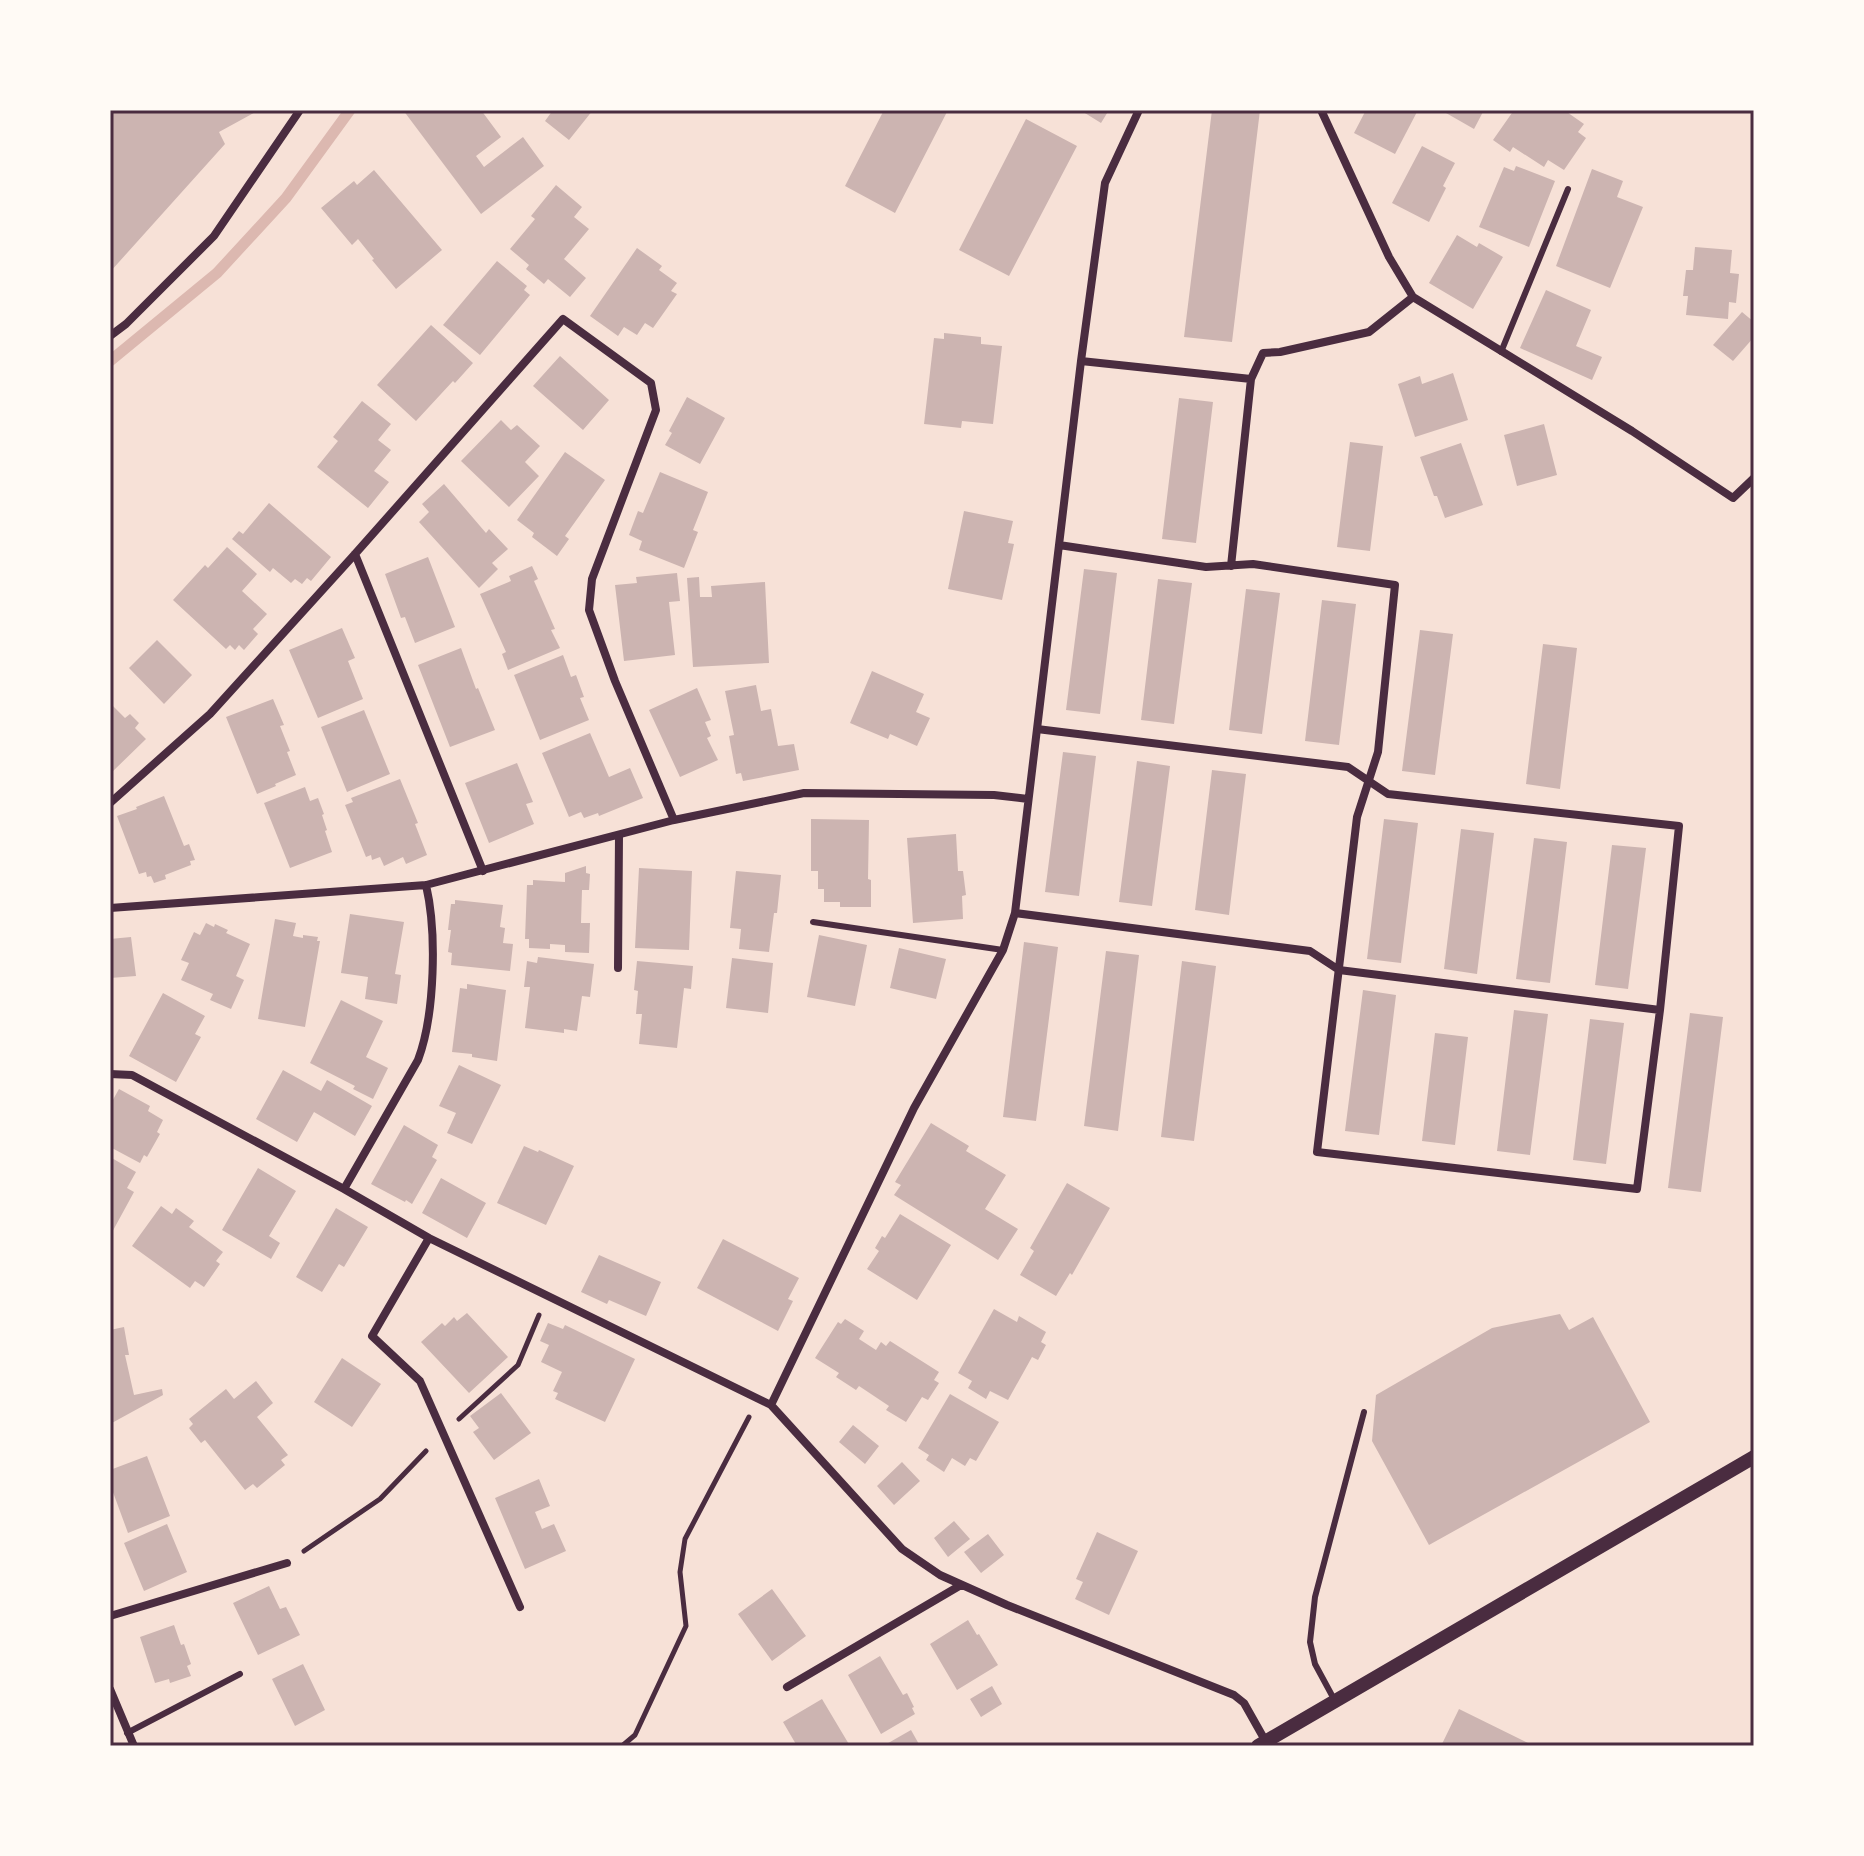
<svg xmlns="http://www.w3.org/2000/svg" width="1864" height="1856" font-family="'DejaVu Sans',sans-serif">
  <style>
    .lines { fill: none; stroke-linecap: round; stroke-linejoin: round }
    .stream { stroke: #dcb8b0; stroke-width: 11 }
    .building { fill: #ccb4b1 }
    .path { stroke: #4a2c40; stroke-width: 5 }
    .service { stroke: #4a2c40; stroke-width: 6 }
    .minor { stroke: #4a2c40; stroke-width: 8 }
    .tertiary { stroke: #4a2c40; stroke-width: 14 }
    .neatline { fill: none; stroke: #4a2c40; stroke-width: 3 }
  </style>
  <rect width="100%" height="100%" fill="#f7e1d7"/>
  <g class="lines">
    <path class="stream" d="M110 361 217 273 286 198 350 110"/>
  </g>
  <path class="building" d="M110 110H259L219 132 225 144 110 272Z
    M403 110H481L501 137 476 156 484 167 523 137 544 166 481 214Z
    M553 110H593L569 140 545 121Z
    M884 110H948L895 213 845 186Z
    M1080 110H1109L1101 123Z
    M1212 110H1260L1232 342 1184 337Z
    M1366 110H1418L1395 154 1354 133Z
    M1447 110H1484L1474 129 1446 113Z
    M1514 110H1564L1584 124 1578 132 1586 138 1564 170 1548 160 1544 167 1513 147 1510 152 1493 140Z
    M1026 119 1077 146 1009 276 959 250Z
    M1422 146 1455 163 1443 186 1446 188 1429 222 1392 203Z
    M1516 166 1555 181 1529 247 1479 227 1504 167 1514 171Z
    M1592 169 1623 181 1617 197 1643 207 1610 288 1556 266Z
    M374 170 442 250 396 289 372 260 374 259 358 239 352 245 321 208 354 181 357 185Z
    M556 185 582 207 574 217 589 229 564 259 586 278 570 297 548 279 544 284 526 269 529 265 510 249 535 219 531 216Z
    M1457 235 1477 247 1479 243 1503 257 1473 309 1429 283Z
    M1695 247 1732 250 1730 273 1739 274 1736 303 1729 302 1728 319 1686 315 1688 296H1683L1686 270H1693Z
    M637 248 662 266 659 270 677 283 671 291 677 294 653 328 645 323 637 335 624 327 618 336 590 316Z
    M497 261 527 286 524 290 530 295 480 355 443 325Z
    M1546 290 1591 310 1576 346 1602 357 1592 380 1520 348Z
    M1742 312 1754 322V337L1733 361 1713 345Z
    M431 325 473 363 455 383 453 381 416 421 377 385Z
    M944 333 981 337V344L1002 346 993 424 962 421 961 428 924 424 934 338 944 339Z
    M560 356 609 400 583 430 533 386Z
    M1453 373 1468 420 1415 437 1398 384 1420 376 1422 384Z
    M687 397 725 418 700 464 665 445 672 433 669 431Z
    M1179 398 1213 402 1196 543 1162 539Z
    M362 401 391 424 378 440 391 450 374 471 389 482 368 508 317 467 338 441 333 437Z
    M501 420 511 430 517 425 540 446 525 462 539 476 509 507 461 461Z
    M1544 424 1557 475 1517 486 1504 435Z
    M1350 442 1383 446 1370 551 1337 547Z
    M1461 443 1483 505 1445 518 1437 496H1434L1420 457Z
    M565 452 605 480 565 536 569 539 557 556 532 537 534 533 517 520Z
    M660 472 708 492 693 530 698 532 684 568 639 550 642 541 629 535 638 511 643 513Z
    M444 484 486 533 489 529 508 549 492 563 498 569 479 588 419 522 429 512 422 504Z
    M269 503 331 557 311 581 307 578 302 584 295 579 291 583 273 568 270 572 232 539 239 531 243 534Z
    M964 511 1013 521 1008 543 1014 544 1002 600 948 589Z
    M227 547 257 574 242 591 267 614 253 629 258 634 244 650 239 645 235 650 230 645 226 649 173 600 205 565 208 568Z
    M428 557 455 627 415 643 405 617 401 618 385 574Z
    M532 566 538 579 534 581 555 629 551 630 560 648 508 670 502 654 506 652 480 594 511 581 509 576Z
    M1084 569 1117 573 1100 714 1066 710Z
    M677 573 680 601 669 602 675 655 624 661 615 585 637 583 636 577Z
    M699 577 700 597H712L711 586 765 582 769 663 693 667 687 578Z
    M1158 579 1192 583 1174 724 1141 720Z
    M1246 589 1280 593 1262 734 1229 730Z
    M1322 600 1356 604 1339 745 1305 741Z
    M342 628 355 658 348 661 363 699 318 718 289 650Z
    M1420 630 1453 634 1435 775 1402 771Z
    M157 640 192 675 164 704 129 668Z
    M1543 644 1577 648 1560 789 1526 784Z
    M461 648 476 689 478 688 495 730 450 747 418 665Z
    M563 655 571 677 576 675 584 697 580 698 589 720 540 740 514 675Z
    M872 671 924 694 916 712 930 718 917 746 890 734 888 739 850 723Z
    M756 685 761 711 771 709 778 746 794 744 799 770 743 781 741 773 736 774 729 736 734 735 725 691Z
    M697 688 711 720 705 722 711 736 707 738 718 760 680 777 649 710Z
    M273 699 284 725 280 726 290 751 287 752 296 775 275 784 276 786 257 794 226 717Z
    M110 703 125 718 130 714 139 723 135 728 146 739 110 774Z
    M364 710 390 774 347 792 321 727Z
    M590 733 609 777 630 768 643 798 599 816 598 813 584 818 581 812 569 817 542 753Z
    M1063 752 1096 756 1079 896 1045 892Z
    M1137 761 1170 766 1152 906 1119 902Z
    M517 763 533 802 526 804 534 824 489 843 465 783Z
    M1212 770 1246 774 1229 915 1195 910Z
    M400 779 418 823 415 824 427 855 406 864 403 857 384 866 380 857 372 860 371 855 366 857 345 805 353 802 351 798Z
    M305 787 310 801 318 798 324 814 322 815 327 830 325 831 332 852 290 868 264 803Z
    M164 796 184 846 189 844 195 860 190 861 191 865 165 875 166 879 154 883 151 876 147 877 146 872 139 874 117 816 137 809 136 807Z
    M811 819 869 820 868 879 871 880V907H840V902H824V889H818V871H811Z
    M1384 819 1418 823 1401 963 1367 959Z
    M1461 829 1494 833 1477 974 1444 969Z
    M956 834 958 871H963L966 895 962 896 963 919 913 923 907 838Z
    M1534 838 1567 842 1550 983 1516 979Z
    M1612 845 1646 848 1628 989 1595 985Z
    M586 866V873L590 874 589 890H582L581 923H590L589 953 565 952V945L550 944V949L529 948V939H525L527 885H533V880L565 882V873Z
    M639 868 692 871 689 950 635 948Z
    M736 871 781 875 777 913H774L769 952 739 949 741 929 730 928Z
    M455 900 503 905 500 927 505 928 503 943 513 944 510 971 451 965 452 953 448 952 451 930H448L451 904H455Z
    M350 914 404 922 395 974 401 975 397 1004 365 999 368 977 341 973Z
    M275 919 296 923 293 936 303 938V935L318 937 317 941H320L305 1027 258 1019Z
    M206 923 214 927 215 924 228 930 226 933 250 944 236 976 244 980 231 1009 210 1000 213 994 181 980 189 963 181 960 194 932 200 935Z
    M819 935 867 945 855 1006 807 997Z
    M131 937 136 976 110 978V939Z
    M1024 942 1058 947 1036 1121 1003 1117Z
    M899 948 946 959 936 999 890 988Z
    M1106 951 1139 955 1118 1131 1084 1126Z
    M538 957 594 964 590 997 582 996 577 1031 564 1029V1033L525 1028 530 987H524L527 961 537 963Z
    M732 958 773 963 768 1013 726 1008Z
    M637 961 693 966 691 989 684 988 677 1048 639 1044 642 1014H636L638 991 634 990Z
    M1182 961 1216 966 1194 1141 1161 1137Z
    M467 984 506 990 497 1061 472 1057V1054L452 1052 460 988 467 989Z
    M1363 990 1396 995 1379 1135 1345 1131Z
    M163 993 205 1016 195 1034 201 1037 176 1082 129 1056Z
    M341 1000 383 1021 366 1057 388 1068 373 1099 353 1089 355 1086 310 1063Z
    M1514 1010 1548 1014 1530 1155 1497 1151Z
    M1690 1013 1723 1017 1701 1192 1668 1188Z
    M1590 1019 1624 1023 1606 1164 1573 1160Z
    M1435 1033 1468 1037 1455 1145 1422 1141Z
    M459 1065 501 1085 472 1144 447 1133 456 1113 439 1106Z
    M283 1070 321 1091 327 1080 372 1106 355 1136 314 1112 297 1142 256 1119Z
    M119 1089 150 1106 148 1111 163 1120 157 1132 160 1134 147 1157 144 1155 140 1163 110 1147V1105Z
    M931 1123 969 1146 966 1151 1006 1175 985 1209 1018 1229 998 1260 894 1195 901 1185 895 1182Z
    M404 1125 438 1145 432 1157 437 1160 412 1204 406 1200 405 1202 371 1184Z
    M524 1146 538 1152 539 1150 574 1166 546 1225 497 1203Z
    M110 1157 136 1172 127 1188 134 1192 110 1236Z
    M258 1168 296 1191 269 1236 280 1243 271 1259 222 1230Z
    M441 1178 486 1203 467 1238 422 1213Z
    M1067 1183 1110 1208 1072 1275 1070 1273 1056 1296 1020 1275 1034 1251 1030 1248Z
    M161 1206 172 1214 176 1208 194 1221 189 1227 223 1252 216 1261 220 1264 204 1287 195 1281 190 1288 132 1246Z
    M336 1208 368 1227 344 1267 339 1264 322 1292 296 1277Z
    M900 1214 951 1245 917 1300 867 1269 879 1251 875 1248 882 1236 885 1238Z
    M723 1239 799 1278 788 1299 793 1301 778 1331 697 1288Z
    M599 1255 661 1282 646 1316 609 1300 607 1304 581 1292Z
    M994 1309 1017 1322 1019 1316 1046 1332 1041 1342 1046 1345 1038 1360 1032 1357 1008 1400 990 1391 986 1399 968 1388 972 1381 958 1373Z
    M467 1313 508 1357 469 1393 421 1342 442 1323 445 1326 454 1317 457 1321Z
    M1560 1314 1569 1330 1593 1317 1650 1422 1429 1545 1372 1441 1376 1395 1492 1328Z
    M845 1319 864 1331 859 1339 876 1350 881 1342 886 1346 890 1341 939 1372 934 1380 939 1383 928 1400 922 1397 906 1422 886 1410 889 1406 859 1386 856 1390 836 1377 839 1373 815 1358 838 1322 841 1324Z
    M548 1323 563 1329 565 1325 635 1359 605 1422 555 1399 558 1393 553 1391 562 1372 541 1362 549 1345 540 1341Z
    M124 1327 129 1355H125L134 1395 162 1389 163 1395 110 1424V1330Z
    M342 1358 381 1384 352 1427 314 1402Z
    M256 1381 273 1403 257 1417 288 1455 281 1460 285 1465 257 1488 253 1484 245 1490 205 1440 201 1443 189 1428 193 1424 189 1419 226 1389 234 1399Z
    M501 1393 531 1433 494 1460 473 1432 479 1428 470 1416Z
    M950 1394 999 1422 976 1461 970 1458 965 1466 952 1458 944 1472 926 1460 929 1455 918 1448Z
    M853 1425 879 1446 865 1464 839 1442Z
    M147 1456 170 1516 128 1533 110 1484V1470Z
    M902 1462 920 1481 894 1505 877 1486Z
    M539 1479 550 1506 535 1512 542 1529 554 1524 566 1551 525 1569 495 1498Z
    M954 1521 970 1539 948 1557 934 1538Z
    M167 1524 187 1572 144 1591 124 1543Z
    M1097 1532 1138 1551 1109 1615 1075 1599 1083 1582 1076 1579Z
    M988 1534 1004 1555 981 1573 964 1552Z
    M269 1586 280 1609 286 1607 300 1635 258 1655 233 1603Z
    M772 1589 806 1636 772 1661 738 1614Z
    M968 1620 977 1635 979 1634 998 1665 957 1690 930 1644Z
    M174 1625 181 1645 184 1644 191 1664 187 1666 191 1676 170 1683 169 1679 155 1683 140 1637Z
    M880 1656 903 1695 907 1693 914 1707 912 1708 915 1714 881 1734 848 1675Z
    M303 1664 325 1710 295 1726 272 1679Z
    M992 1686 1002 1704 981 1717 970 1699Z
    M822 1699 850 1746H797L783 1722Z
    M1459 1709 1534 1746H1441Z
    M911 1730 920 1746H883Z"/>
  <g class="lines">
    <path class="path" d="M459 1419 518 1365 539 1315
      M304 1551 380 1499 426 1451
      M622 1746 635 1735 686 1626 680 1572 685 1539 749 1417"/>
    <path class="service" d="M1501 352 1568 189
      M813 922 1003 950
      M1335 1701 1315 1664 1310 1642 1315 1597 1364 1412
      M127 1733 240 1674"/>
    <path class="minor" d="M1321 110 1389 257 1413 297 1632 431 1733 498 1754 478
      M110 336 126 324 214 236 300 110
      M1081 361 1251 379 1263 353 1280 352 1369 332 1413 297
      M355 554 483 871
      M1231 566 1251 379
      M1037 729 1348 767 1388 794 1679 826 1660 1010 1637 1189 1317 1152 1357 817 1378 752 1395 585 1253 564 1206 567 1059 545
      M110 803 210 714 355 554 563 319 651 383 656 410 592 579 589 610 615 681 674 820
      M110 908 426 885 674 820 804 793 994 795 1028 799
      M1015 913 1310 951 1339 970 1660 1010
      M618 968 619 836
      M110 1074 132 1075 344 1189 429 1238 771 1405 902 1549 940 1575 1007 1605 1234 1695 1244 1703 1266 1742
      M344 1189 418 1060C435 1015 437 932 426 885
      M429 1238 372 1336 420 1381 520 1607
      M771 1405 914 1108 1003 950 1015 913 1081 361 1105 183 1139 110
      M110 1616 287 1563
      M787 1687 961 1585
      M110 1689 134 1746"/>
    <path class="tertiary" d="M1258 1746 1754 1457"/>
  </g>
  <rect width="1864" height="1856" fill="none" stroke="#fffaf5" stroke-width="224"/>
  <rect x="112" y="112" width="1640" height="1632" class="neatline"/>
</svg>
